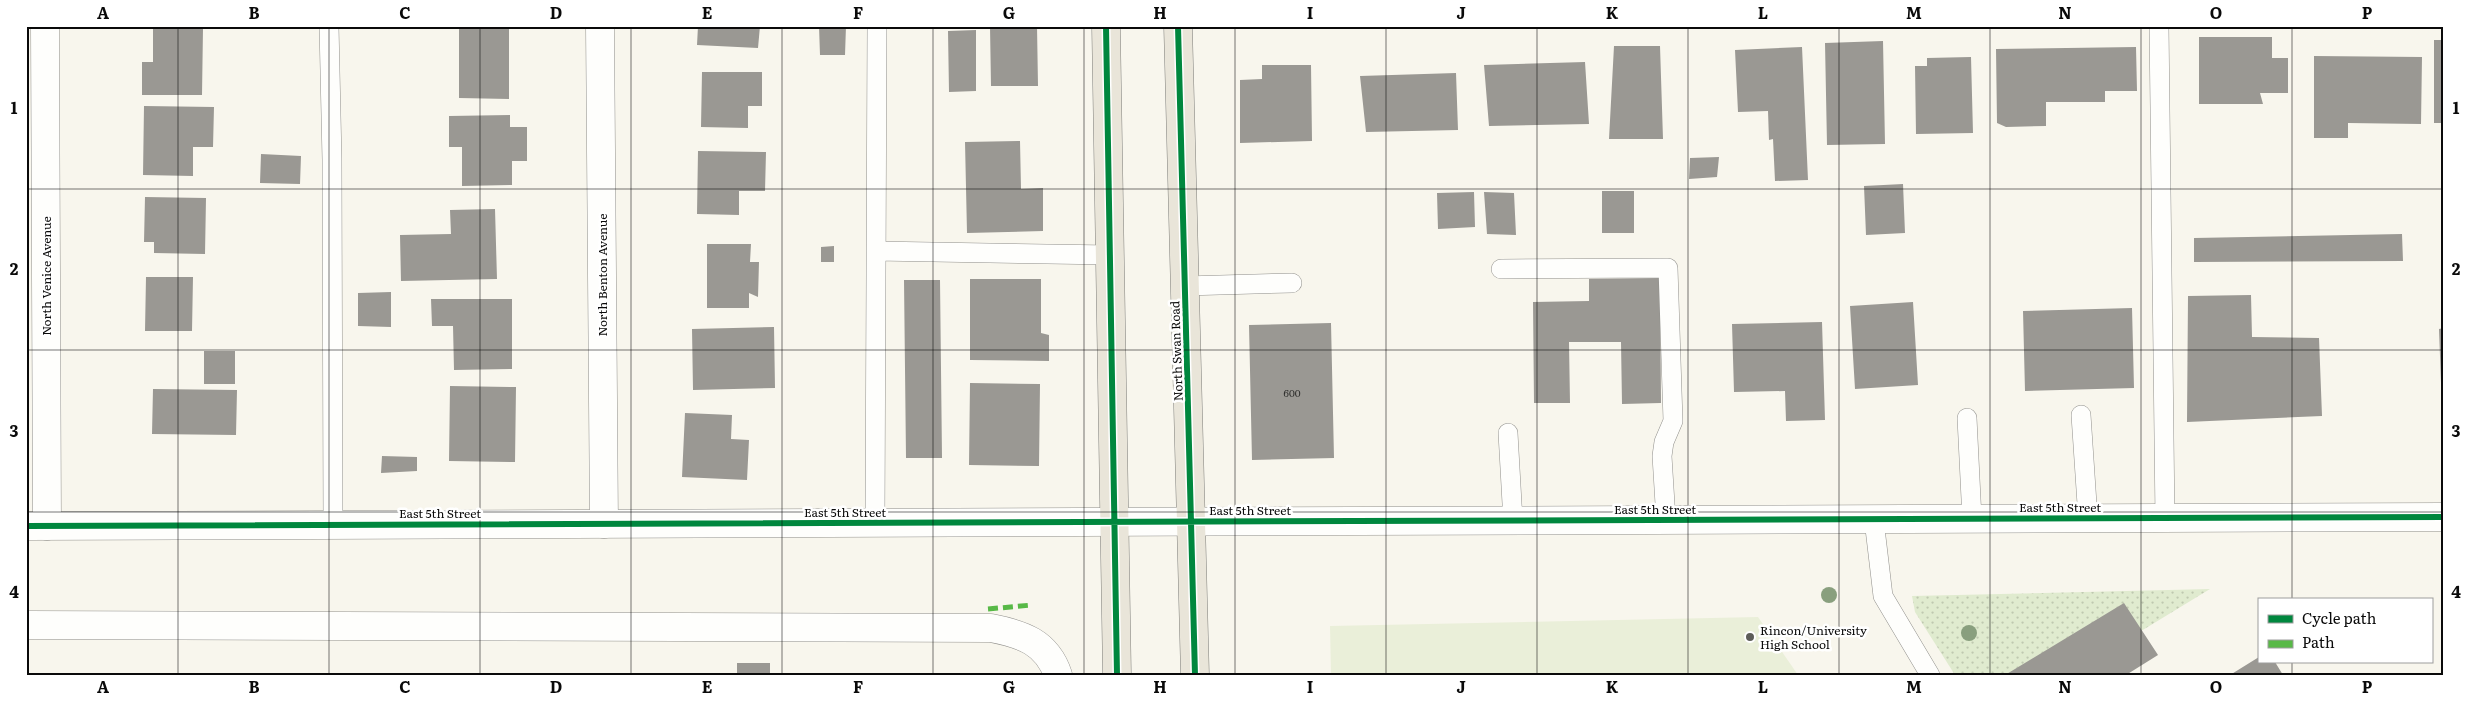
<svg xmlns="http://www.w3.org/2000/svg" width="2470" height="701" font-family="Literata,serif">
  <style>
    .grass { fill: url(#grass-dots) }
    .pitch { fill: #eaefd9 }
    .building { fill: #9a9893 }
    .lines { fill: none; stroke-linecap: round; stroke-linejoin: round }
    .service-casing { stroke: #91908c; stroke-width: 20 }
    .minor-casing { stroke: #91908c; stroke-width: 29 }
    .tertiary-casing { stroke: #91908c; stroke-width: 29 }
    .primary-casing { stroke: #7e7e7a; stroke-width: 29 }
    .service { stroke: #fefefc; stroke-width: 19 }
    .minor { stroke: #fefefc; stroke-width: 28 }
    .tertiary { stroke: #fefefc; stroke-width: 28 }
    .primary { stroke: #e9e5d9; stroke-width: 28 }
    .quiet { stroke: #58b947; stroke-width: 5; stroke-dasharray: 10 5; stroke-linecap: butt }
    .cycleway-casing { stroke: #fff; stroke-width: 9 }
    .cycleway { stroke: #00873e; stroke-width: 6 }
    .tree { fill: #899f7e }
    .grid { fill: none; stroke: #0a0a0a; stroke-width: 1; stroke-opacity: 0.55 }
    .poi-dot { fill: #5d5d59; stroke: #fff; stroke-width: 2 }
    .labels { text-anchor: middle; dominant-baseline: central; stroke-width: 5; stroke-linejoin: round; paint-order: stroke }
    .number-label { font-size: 10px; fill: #2e2e2c }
    .street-label { font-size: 12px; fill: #0a0a0a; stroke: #fff }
    .poi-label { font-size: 12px; fill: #0a0a0a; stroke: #fff; text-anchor: start }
    .neatline { fill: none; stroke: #0a0a0a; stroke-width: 2 }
    .grid-label { font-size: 16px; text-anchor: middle; font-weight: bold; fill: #0a0a0a }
  </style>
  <defs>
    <pattern id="grass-dots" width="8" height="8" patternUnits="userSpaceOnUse" patternTransform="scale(1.25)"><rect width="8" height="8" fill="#e0ebcf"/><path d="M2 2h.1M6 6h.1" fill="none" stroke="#bfc8b0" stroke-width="1.8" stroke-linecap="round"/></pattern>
  </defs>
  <rect width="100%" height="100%" fill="#f8f6ed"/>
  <path class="grass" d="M2210 589 2069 675H1955L1915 612 1912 596Z"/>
  <path class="pitch" d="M1758 617 1798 675H1331L1330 626Z"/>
  <path class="building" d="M459 26H509V99L459 98Z
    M698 26H760L758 48 697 45Z
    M819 26H846L845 55H820Z
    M990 26H1037L1038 86H991Z
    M153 28H203L202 95H142V62H153Z
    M976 30V91L949 92 948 31Z
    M2199 37H2272V58H2288V93H2260L2263 104H2199Z
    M2434 40H2444V123H2434Z
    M1883 41 1885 144 1827 145 1825 43Z
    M1614 46H1660L1663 139H1609Z
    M1802 47 1808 180 1775 181 1773 139 1769 140 1768 111 1738 112 1735 50Z
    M2136 47 2137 91H2105V102H2046V126L2006 127 1997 123 1996 49Z
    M2314 56 2422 57 2421 124 2348 123V138H2314Z
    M1971 57 1973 133 1916 134 1915 66H1927V58Z
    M1585 62 1589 124 1489 126 1484 65Z
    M1262 65H1311L1312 141 1240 143V80L1262 79Z
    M702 72H762V106H748V128L701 127Z
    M1456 73 1458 130 1366 132 1360 76Z
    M144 106 214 107 213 147H193V176L143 175Z
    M510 115V127H527V161H512V185L462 186V147H449V116Z
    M1020 141 1021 189 1043 188V231L967 233 965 142Z
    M698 151 766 152 765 191H739V215L697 214Z
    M261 154 301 156 300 184 260 183Z
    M1719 157 1717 177 1689 179 1690 158Z
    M1903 184 1905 233 1866 235 1864 186Z
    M1602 191H1634V233H1602Z
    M1474 192 1475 227 1438 229 1437 193Z
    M1484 192 1514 193 1516 235 1487 234Z
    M145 197 206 198 205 254 154 253V242H144Z
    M495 209 497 279 401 281 400 235 451 234 450 210Z
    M2402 234 2403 261 2194 262V238Z
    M707 244H751L750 262H759L758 297 749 293V308H707Z
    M834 246V262H821V247Z
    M146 277H193L192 331H145Z
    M1660 278 1661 403 1622 404 1621 342H1569L1570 403H1534L1533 302 1589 301V279Z
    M970 279H1041V333L1049 335V361L970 360Z
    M904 280H940L942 458H906Z
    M391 292V327L358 326V293Z
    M2251 295 2252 337 2319 338 2322 416 2187 422 2188 296Z
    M431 299H512V369L454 370 453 326H432Z
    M1913 302 1918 385 1855 389 1850 306Z
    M2132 308 2134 388 2025 391 2023 311Z
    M1822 322 1825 420 1786 421 1785 391 1734 392 1732 324Z
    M1331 323 1334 458 1252 460 1249 325Z
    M774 327 775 388 693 390 692 329Z
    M2444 328V382L2441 383 2439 329Z
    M204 351H235V384H204Z
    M970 383 1040 384 1039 466 969 465Z
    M450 386 516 387 515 462 449 461Z
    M153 389 237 390 236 435 152 434Z
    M685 413 732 415 731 439 749 440 747 480 682 477Z
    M382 456 417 457V471L381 473Z
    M2124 603 2158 655 2126 675H2005Z
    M2259 657V662H2275L2283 675H2230Z
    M737 663H770V675H737Z"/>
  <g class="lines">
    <g class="service-casing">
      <path id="service" d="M329 26 332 160 333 525
        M2159 26 2165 519
        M876 251 1110 255
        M1501 269 1668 268 1673 421 1664 442 1662 456 1666 520
        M1185 286 1292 283
        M2081 415 2088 519
        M1967 418 1972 519
        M1508 433 1513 521
        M1874 520 1883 596 1930 675
        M875 523 877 26"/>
    </g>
    <g class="minor-casing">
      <path id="minor" d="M45 26 47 526
        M600 26 604 524
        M26 625 991 628C1022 634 1047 642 1058 675"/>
    </g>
    <g class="tertiary-casing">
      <path id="tertiary" d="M26 526 2444 517"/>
    </g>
    <g class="primary-casing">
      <path id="primary" d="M1106 26 1117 675
        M1178 26 1195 675"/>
    </g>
    <use href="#service" class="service"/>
    <use href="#minor" class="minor"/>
    <use href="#tertiary" class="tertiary"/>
    <use href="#primary" class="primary"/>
    <path class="quiet" d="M988 609 1032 605"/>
    <g class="cycleway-casing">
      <path id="cycleway" d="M1106 26 1117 675
        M1178 26 1195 675
        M26 526 2444 517"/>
    </g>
    <use href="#cycleway" class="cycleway"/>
  </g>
  <g class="tree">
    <circle cx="1829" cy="595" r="8"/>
    <circle cx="1969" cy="633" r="8"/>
  </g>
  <path class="grid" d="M178 26V675M329 26V675M480 26V675M631 26V675M782 26V675M933 26V675M1084 26V675M1235 26V675M1386 26V675M1537 26V675M1688 26V675M1839 26V675M1990 26V675M2141 26V675M2292 26V600M26 189H2444M26 350H2444M26 512H2444M2292 662V675"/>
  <circle class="poi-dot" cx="1750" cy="637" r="5"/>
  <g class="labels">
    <g class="number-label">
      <text x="1292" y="392">600</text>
    </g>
    <g class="street-label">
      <text transform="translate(602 275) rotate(-90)">North Benton Avenue</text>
      <text transform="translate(46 276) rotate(-90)">North Venice Avenue</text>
      <text transform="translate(1176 351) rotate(-92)">North Swan Road</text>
      <text x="2060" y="507">East 5th Street</text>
      <text x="1655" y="509">East 5th Street</text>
      <text x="1250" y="510">East 5th Street</text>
      <text x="845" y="512">East 5th Street</text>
      <text x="440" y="513">East 5th Street</text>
    </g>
    <g class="poi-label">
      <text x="1760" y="630">Rincon/University<tspan x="1760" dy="14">High School</tspan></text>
    </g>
  </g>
  <rect width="2470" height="701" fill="none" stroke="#ffffff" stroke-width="55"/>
  <rect x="2258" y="598" width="175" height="65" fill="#ffffff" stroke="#9d9d9d"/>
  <rect x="2268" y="615" width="25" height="8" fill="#00873e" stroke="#9d9d9d"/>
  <text x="2302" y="624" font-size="15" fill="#0a0a0a">Cycle path</text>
  <rect x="2268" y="640" width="25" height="8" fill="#58b947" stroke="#9d9d9d"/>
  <text x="2302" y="648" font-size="15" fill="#0a0a0a">Path</text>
  <rect x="28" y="28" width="2414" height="646" class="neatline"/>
  <g class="grid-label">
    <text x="103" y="19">A</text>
    <text x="254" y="19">B</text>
    <text x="405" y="19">C</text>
    <text x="556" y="19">D</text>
    <text x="707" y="19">E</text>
    <text x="858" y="19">F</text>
    <text x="1009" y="19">G</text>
    <text x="1160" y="19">H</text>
    <text x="1310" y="19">I</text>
    <text x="1461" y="19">J</text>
    <text x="1612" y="19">K</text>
    <text x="1763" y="19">L</text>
    <text x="1914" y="19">M</text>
    <text x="2065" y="19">N</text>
    <text x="2216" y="19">O</text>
    <text x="2367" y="19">P</text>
    <text x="14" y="114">1</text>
    <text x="2456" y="114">1</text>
    <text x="14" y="275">2</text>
    <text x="2456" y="275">2</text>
    <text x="14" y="437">3</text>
    <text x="2456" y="437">3</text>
    <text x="14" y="598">4</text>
    <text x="2456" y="598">4</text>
    <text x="103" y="693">A</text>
    <text x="254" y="693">B</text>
    <text x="405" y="693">C</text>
    <text x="556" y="693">D</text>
    <text x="707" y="693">E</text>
    <text x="858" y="693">F</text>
    <text x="1009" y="693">G</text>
    <text x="1160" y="693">H</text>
    <text x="1310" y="693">I</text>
    <text x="1461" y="693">J</text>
    <text x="1612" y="693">K</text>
    <text x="1763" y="693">L</text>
    <text x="1914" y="693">M</text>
    <text x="2065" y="693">N</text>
    <text x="2216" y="693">O</text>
    <text x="2367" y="693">P</text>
  </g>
</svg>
